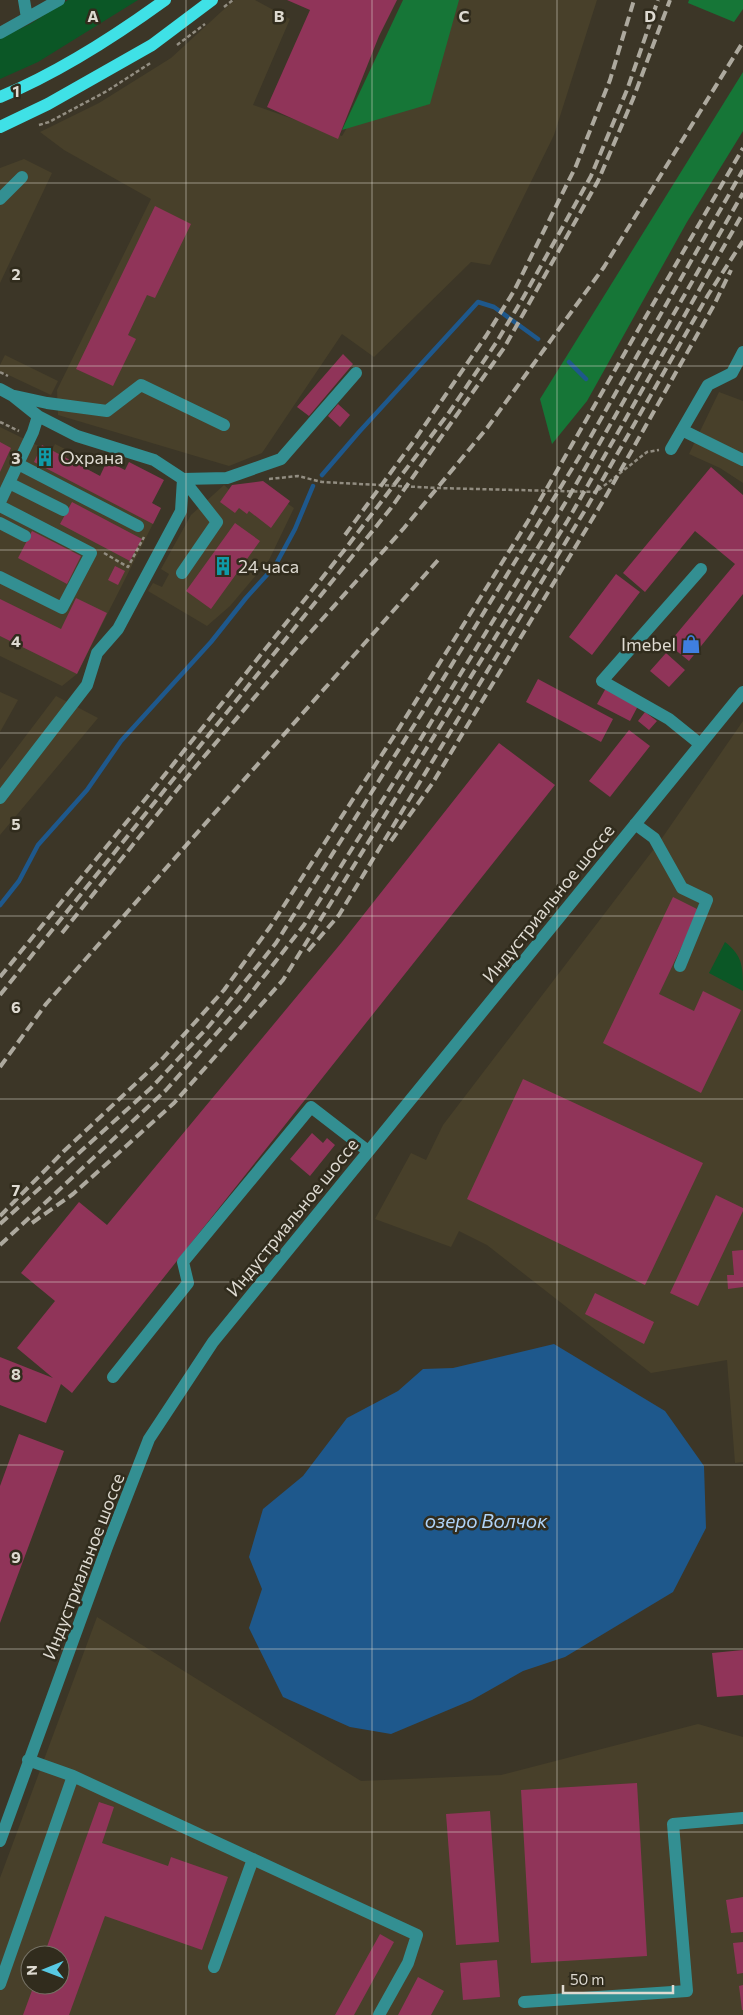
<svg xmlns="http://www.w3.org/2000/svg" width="743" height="2015" font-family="Commissioner,sans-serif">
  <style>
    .built { fill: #48402a; fill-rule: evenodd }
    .green { fill: #0b5726 }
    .forest { fill: #167637 }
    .water { fill: #1e588c }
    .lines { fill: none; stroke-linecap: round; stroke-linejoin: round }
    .stream { stroke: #1e588c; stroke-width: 4.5 }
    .building { fill: #903459 }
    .path { stroke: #928d81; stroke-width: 2.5; stroke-dasharray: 4 2.5; stroke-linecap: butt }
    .minor { stroke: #338f92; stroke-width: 12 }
    .major { stroke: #3fe1e6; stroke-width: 12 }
    .rail { stroke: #ada99e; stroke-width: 4; stroke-dasharray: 10 5; stroke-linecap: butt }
    .grid { fill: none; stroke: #dedad1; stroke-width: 1; stroke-opacity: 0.55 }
    .labels { text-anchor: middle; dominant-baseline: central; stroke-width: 5; stroke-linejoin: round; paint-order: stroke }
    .poi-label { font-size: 18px; fill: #dedad1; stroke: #312c1d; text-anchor: start }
    .street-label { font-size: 18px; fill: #dedad1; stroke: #312c1d }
    .water-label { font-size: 19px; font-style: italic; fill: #afd3f8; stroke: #312c1d }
    .grid-label { font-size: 16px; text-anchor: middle; font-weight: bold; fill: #dedad1; stroke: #312c1d; stroke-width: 5; stroke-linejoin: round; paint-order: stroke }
  </style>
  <rect width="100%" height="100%" fill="#3c3627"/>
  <path class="built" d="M234 0H255L290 19 253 105 342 136 423 0H597L554 135 490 265 471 262 374 357 342 334 262 453 229 466 58 415 57 390 151 199 64 150 40 132 99 103 171 58Z
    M24 159 52 173 0 283V168Z
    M5 355 58 381 51 395 0 371V365Z
    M719 392 743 401V483L720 468 689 454Z
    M0 427 51 452 55 444 69 451 66 458 161 508 77 674 62 686 0 656Z
    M257 483 294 508 269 560 230 606 207 626 148 591 153 583 162 587 169 574 161 569 191 515 224 485 243 502Z
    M0 692 18 700 0 732Z
    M56 696 98 718 0 835V770Z
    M743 721V1462L735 1463 727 1360 651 1373 487 1245 459 1231 451 1247 375 1219 411 1153 426 1160 443 1125 660 841Z
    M97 1617 361 1781 501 1775 698 1724 743 1737V2015H0V1878ZM30 1955H60V1985H30Z"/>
  <path class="green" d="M68 0H138L38 62 0 79V38L30 24Z
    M725 942C743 956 743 967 743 991L709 973Z"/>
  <path class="forest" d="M403 0H459L430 104 342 130Z
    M689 0H743V9L734 22 688 3Z
    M743 72V131L687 222 587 401 552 444 540 399Z"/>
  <path class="water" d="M554 1344 665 1411 704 1466 706 1528 673 1592 565 1657 523 1671 472 1700 391 1734 350 1727 283 1697 249 1628 262 1589 249 1557 263 1509 303 1476 347 1418 398 1391 423 1369 453 1368Z"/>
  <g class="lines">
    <path class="stream" d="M569 362 586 379
      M322 475 359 432 478 302 494 307 538 339
      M0 905 19 881 38 845 87 790 121 741 211 642 246 598 275 566 295 529 313 486"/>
  </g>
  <path class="building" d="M287 0H397L379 36 338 139 267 107 310 10Z
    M155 206 191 224 155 298 147 295 128 335 136 339 113 386 76 369Z
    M343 354 353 364 309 416 297 407Z
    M338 404 350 415 340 427 328 416Z
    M0 442 11 448 0 472Z
    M42 445 100 476 107 461 125 470 129 462 164 480 152 503 161 508 153 524 34 462Z
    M711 467 743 495V594L689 661 668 644 735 564 695 531 645 592 623 573Z
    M263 481 290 501 271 528 249 511 247 514 239 508 235 513 220 502 232 485Z
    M72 502 142 539 130 561 60 524Z
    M235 523 260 541 211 609 186 591Z
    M32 531 81 556 67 584 18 558Z
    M115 566 125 571 118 585 108 580Z
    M616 574 640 592 592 655 569 637Z
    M76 598 107 613 77 674 0 636V599L61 629Z
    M666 653 685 670 669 687 650 671Z
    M538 679 613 719 601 742 526 702Z
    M606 688 639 704 630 721 597 704Z
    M645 712 657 721 649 730 638 721Z
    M629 730 650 746 610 797 589 781Z
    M499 743 555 785 72 1393 61 1384 46 1423 0 1405V1357L53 1378 17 1348 55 1301 21 1273 79 1202 107 1225 342 942Z
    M673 897 699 910 659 994 694 1011 703 991 741 1010 701 1093 603 1043Z
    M523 1079 703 1163 645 1285 467 1199Z
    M312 1133 323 1143 327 1138 335 1145 310 1176 290 1159Z
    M716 1195 743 1208V1211L698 1306 670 1293Z
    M743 1250V1287L728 1289 727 1275H734L732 1251Z
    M595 1293 654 1322 644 1344 585 1314Z
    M19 1434 64 1451 0 1623V1486Z
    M743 1650V1695L717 1697 712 1653Z
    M637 1783 647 1956 531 1963 521 1790Z
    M99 1802 114 1807 102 1843 168 1866 171 1857 228 1877 202 1950 105 1916 69 2015H23L34 1985H60V1955H44Z
    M490 1811 499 1942 456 1945 446 1814Z
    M743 1897V1932L731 1933 726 1900Z
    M380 1934 394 1942 354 2015H335Z
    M743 1942V1973L737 1974 733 1943Z
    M497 1960 500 1997 463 2000 460 1963Z
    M418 1977 444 1991 431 2015H398Z
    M743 1985V2010H742L739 1986Z"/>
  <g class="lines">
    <path class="path" d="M224 7 233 0
      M177 45 205 24
      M39 125 49 122 107 91 152 62
      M0 372 8 376
      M0 422 19 431
      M269 479 298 476 322 482 437 488 596 492 647 452 659 450
      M104 553 128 567 144 537"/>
    <path class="minor" d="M24 0 27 18
      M0 33 59 0
      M0 199 22 177
      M0 389 13 396 38 416 77 436 154 460 183 479 227 478 281 459 356 373
      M15 396 47 403 107 411 141 385 224 425
      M682 430 743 460
      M671 449 708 385 732 373 743 352
      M18 464 138 526
      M9 483 63 510
      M0 502 33 432 38 416
      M0 506 91 553 62 608 0 577
      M0 523 25 536
      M182 573 217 522 183 479
      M700 744 669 719 602 681 701 569
      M0 798 87 685 97 653 118 629 181 511 183 479
      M635 824 654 838 682 888 707 900 680 966
      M113 1377 188 1283 183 1262 311 1107 368 1151
      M73 1776 417 1935 408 1963 379 2015
      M0 1841 107 1547 149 1439 213 1342 743 692
      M214 1967 253 1859
      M0 1984 73 1776 28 1760
      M524 2002 687 1991 673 1824 743 1818"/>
    <path class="major" d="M0 97C58 73 114 37 165 0
      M0 127 48 104 152 45 212 0"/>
    <path class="rail" d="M345 535 416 438 486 336 514 291 576 166 610 80 634 0
      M391 841 432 784 605 498 714 305 731 270
      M62 933 197 765 300 644 404 528 487 428 604 267 743 42
      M308 951 339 915 587 507 708 295 743 241
      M0 977 147 797 346 548 448 414 496 343 523 298 591 176 627 90 658 0
      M0 995 391 508 504 348 598 181 633 99 670 0
      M0 1067 46 1004 439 559
      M0 1216 64 1151 163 1058 224 990 270 927 396 733 528 521 743 148
      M32 1223 73 1194 174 1103 283 980 568 520 743 213
      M0 1224 151 1088 209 1026 276 943 432 697 578 459 743 170
      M0 1245 166 1090 240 1007 304 925 414 750 567 500 743 193"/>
  </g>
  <path class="grid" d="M186 0V2015M372 0V2015M557 0V2015M0 183H743M0 366H743M0 550H743M0 733H743M0 916H743M0 1099H743M0 1282H743M0 1465H743M0 1649H743M0 1832H743"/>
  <defs>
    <g id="building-bare" transform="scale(1.5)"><path d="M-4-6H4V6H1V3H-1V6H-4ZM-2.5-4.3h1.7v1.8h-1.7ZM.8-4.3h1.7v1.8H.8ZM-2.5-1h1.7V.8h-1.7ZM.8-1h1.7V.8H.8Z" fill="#0f9aa8" stroke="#312c1d" stroke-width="2.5" paint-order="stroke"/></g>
    <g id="shop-bare" transform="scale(1.5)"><path d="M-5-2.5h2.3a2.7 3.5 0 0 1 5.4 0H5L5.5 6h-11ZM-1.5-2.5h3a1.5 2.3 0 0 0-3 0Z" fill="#3f7fe0" stroke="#312c1d" stroke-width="2.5" paint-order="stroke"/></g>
  </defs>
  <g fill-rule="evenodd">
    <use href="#building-bare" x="45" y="457"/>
    <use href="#building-bare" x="223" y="566"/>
    <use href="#shop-bare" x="691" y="644"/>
  </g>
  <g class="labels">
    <g class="poi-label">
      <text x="60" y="457">Охрана</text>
      <text x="238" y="566">24 часа</text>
      <text x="676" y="644" text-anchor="end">Imebel</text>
    </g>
    <g class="street-label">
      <text transform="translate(548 903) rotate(-51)">Индустриальное шоссе</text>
      <text transform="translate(292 1217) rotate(-51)">Индустриальное шоссе</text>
      <text transform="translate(83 1566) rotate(-69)">Индустриальное шоссе</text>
    </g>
    <g class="water-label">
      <text x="486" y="1520">озеро Волчок</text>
    </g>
  </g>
  <g class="grid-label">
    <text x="93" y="22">A</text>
    <text x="279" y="22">B</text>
    <text x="464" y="22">C</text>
    <text x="650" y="22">D</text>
    <text x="16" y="97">1</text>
    <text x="16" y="280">2</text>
    <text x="16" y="464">3</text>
    <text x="16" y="647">4</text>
    <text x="16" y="830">5</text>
    <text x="16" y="1013">6</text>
    <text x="16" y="1196">7</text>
    <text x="16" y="1380">8</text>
    <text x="16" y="1563">9</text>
  </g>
  <g transform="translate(45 1970) rotate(269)"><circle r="24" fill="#312c1d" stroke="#767265"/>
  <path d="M0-4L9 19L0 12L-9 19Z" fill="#58c9e3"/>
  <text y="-8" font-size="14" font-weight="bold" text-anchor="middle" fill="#dedad1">N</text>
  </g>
  <path d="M563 1985v8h110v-8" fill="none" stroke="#dedad1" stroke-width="2.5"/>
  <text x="570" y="1985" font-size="15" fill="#dedad1" stroke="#312c1d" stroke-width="4" paint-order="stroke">50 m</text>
</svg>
